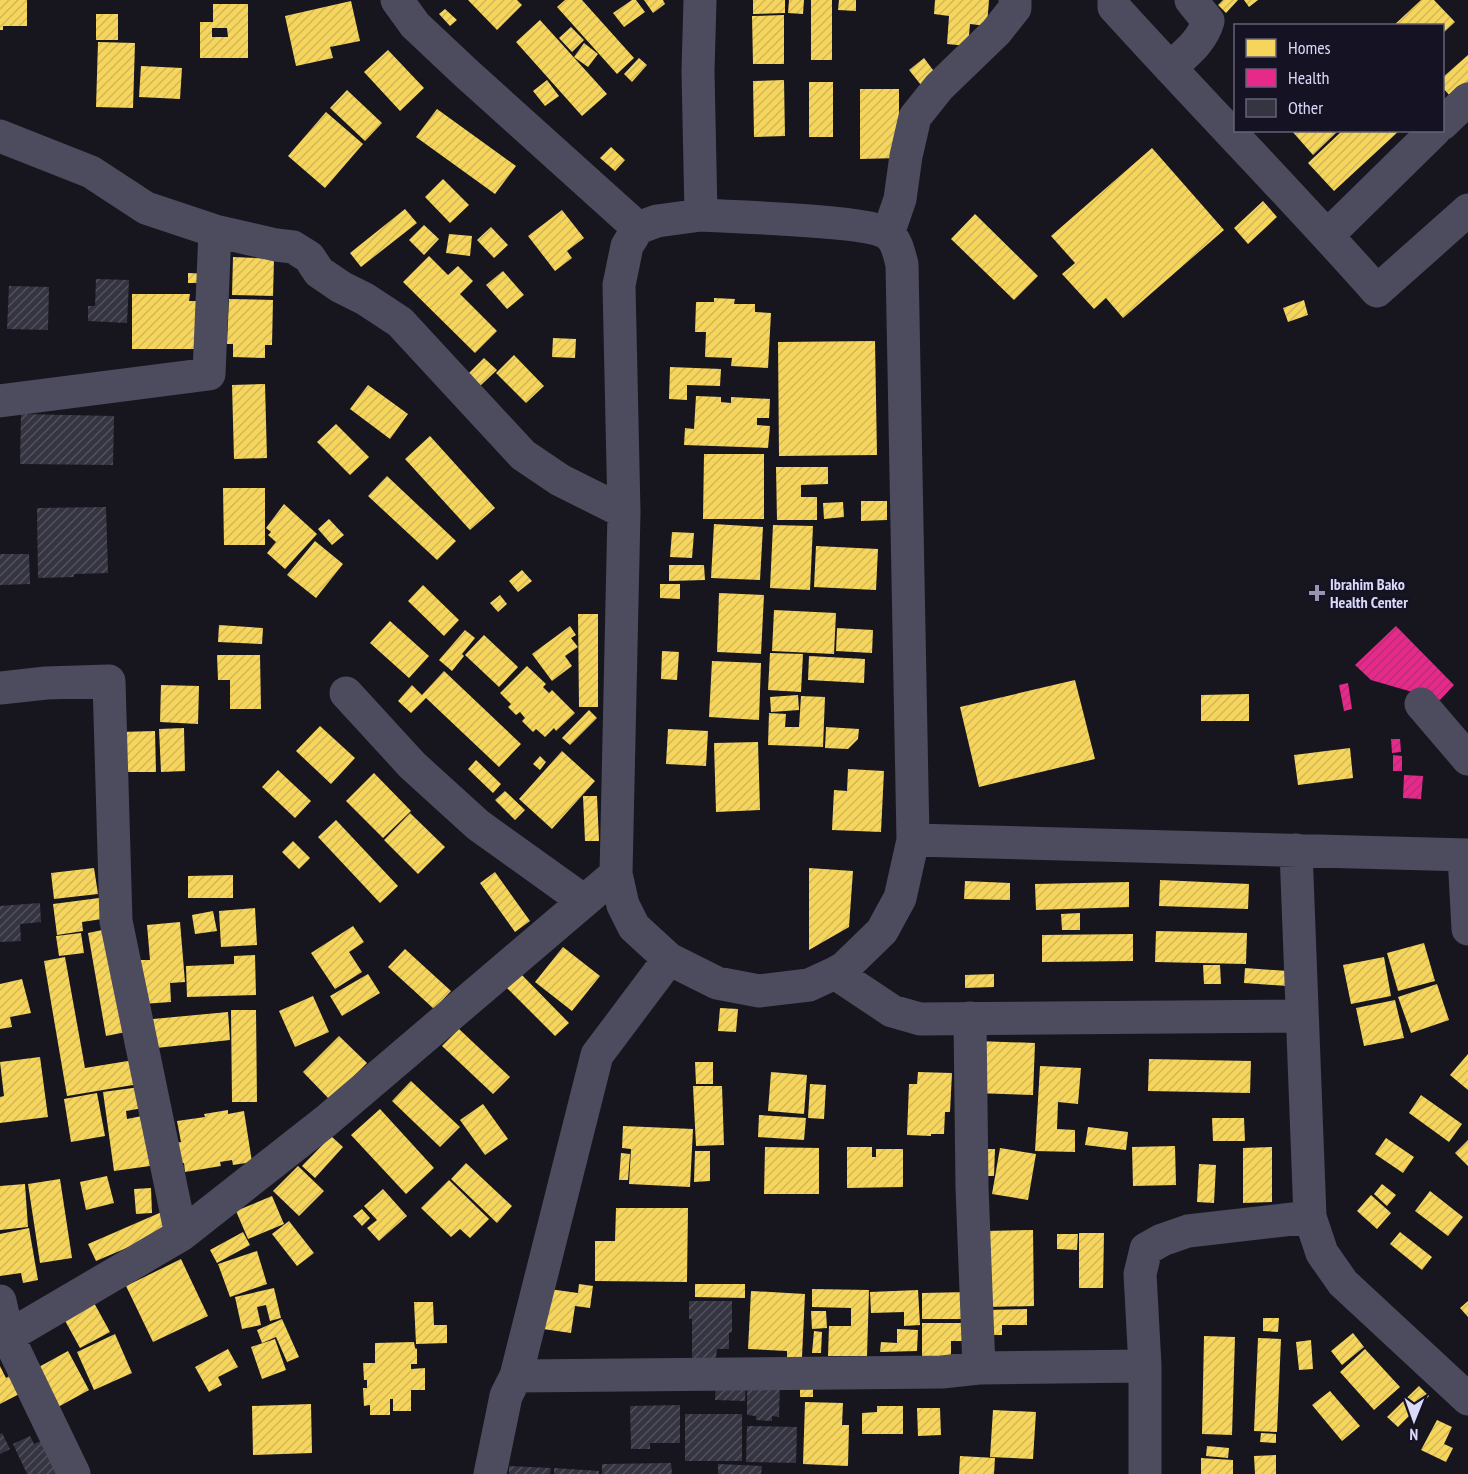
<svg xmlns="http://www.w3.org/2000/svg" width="1468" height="1474" font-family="'PT Sans Narrow',sans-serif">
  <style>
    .homes { fill: url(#homes-hatch); fill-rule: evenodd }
    .health { fill: url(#health-hatch) }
    .building { fill: url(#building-hatch) }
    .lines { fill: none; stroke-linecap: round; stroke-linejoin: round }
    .minor { stroke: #4d4c5e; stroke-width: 33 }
    .poi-dot { fill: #9695ad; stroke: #141223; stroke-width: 2 }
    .labels { text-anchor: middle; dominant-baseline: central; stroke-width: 6; stroke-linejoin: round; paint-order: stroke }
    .poi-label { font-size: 16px; font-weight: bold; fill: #dbd9fa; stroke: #141223; text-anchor: start }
  </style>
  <defs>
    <pattern id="homes-hatch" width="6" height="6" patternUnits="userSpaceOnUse" patternTransform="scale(1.5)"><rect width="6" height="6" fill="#f6d55c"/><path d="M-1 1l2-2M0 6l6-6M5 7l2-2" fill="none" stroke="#d2b759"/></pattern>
    <pattern id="health-hatch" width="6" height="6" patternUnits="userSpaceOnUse" patternTransform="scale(1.5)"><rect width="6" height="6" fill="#e7298a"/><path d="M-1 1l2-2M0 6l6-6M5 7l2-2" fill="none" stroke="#b63077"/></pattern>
    <pattern id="building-hatch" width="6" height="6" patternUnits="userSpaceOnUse" patternTransform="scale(1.5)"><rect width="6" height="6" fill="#353441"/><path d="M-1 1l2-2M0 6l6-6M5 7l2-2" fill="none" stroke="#52515d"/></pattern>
  </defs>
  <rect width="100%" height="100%" fill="#17161f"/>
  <path class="homes" d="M0 0H27V26H3V30H0Z
    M468 0H517L522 5 497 30Z
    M565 0H582L634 58 617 74 557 7Z
    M632 0H636L645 12 624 27 613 13Z
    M644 0H663L665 4 653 13Z
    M753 0H785V13L753 14Z
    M789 0H804L803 14 788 13Z
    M811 0H832V60H811Z
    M839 0H856V11L838 10Z
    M935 0H989L987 26 970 24 968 46 947 44 949 16 934 14Z
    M1223 0H1238L1226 13 1218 5Z
    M1244 0H1258L1249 7Z
    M1421 0H1434L1455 22 1442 34V26H1393Z
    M351 1 360 41 330 47 333 58 296 66 285 16Z
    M213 4H248V58H200V22H213ZM212 28H227L228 37H212Z
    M445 9 457 20 450 26 439 14Z
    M96 14H118V40H96Z
    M784 15V64H753L752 16Z
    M540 20 607 94 582 116 516 42Z
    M571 27 584 40 572 52 559 38Z
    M98 42 135 43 133 108 96 107Z
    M584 43 598 54 588 67 574 57Z
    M388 50 424 88 400 111 364 72Z
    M1468 55V82L1451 97 1442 87V78Z
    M639 58 647 65 632 82 624 74Z
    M924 58 936 74 921 85 909 70Z
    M141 66 182 68 180 99 139 97Z
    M547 80 559 96 545 106 533 91Z
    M784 80 785 136 754 137 753 81Z
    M809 82H833V137H809Z
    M860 89H899V158L860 159Z
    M347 90 382 123 365 141 330 108Z
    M437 109 516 166 495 194 416 137Z
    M326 112 363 144 325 188 288 156Z
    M1291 130H1339L1313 155Z
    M1343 130H1400L1334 191 1308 163Z
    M611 147 625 160 615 171 600 158Z
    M1152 148 1224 230 1123 318 1106 298 1094 309 1062 274 1075 263 1051 236Z
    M443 179 469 205 450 223 425 197Z
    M1263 201 1277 217 1248 244 1234 228Z
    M405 209 417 223 361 267 350 253Z
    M562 210 584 238 567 251 572 258 555 271 528 236Z
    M975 214 1038 276 1014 300 951 239Z
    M424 225 439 239 424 255 409 240Z
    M491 227 508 245 494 258 477 240Z
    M449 234 472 236 470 256 446 253Z
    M429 256 448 275 458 266 473 281 460 294 497 331 475 353 403 282Z
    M233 257 274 259 273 296 232 295Z
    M503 271 524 295 507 309 486 285Z
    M188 273 210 274 200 283H188Z
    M132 294H190L189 301H199V349H132Z
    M714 298 735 299 734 304H755V312L771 313 768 368 731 366 732 358 705 357 706 332H695L696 302H714Z
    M229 299 273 300 272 345H265V358L233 357V344H227Z
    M1304 300 1308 315 1288 322 1283 308Z
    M553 338 576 339 575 358 552 357Z
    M875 341 877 455 779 456 778 342Z
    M514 355 544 386 526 403 496 373Z
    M484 358 497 370 480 386 468 374Z
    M670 367 721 369 720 386 687 385V400L669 399Z
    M265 384 267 458 234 459 232 385Z
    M368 385 408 414 390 439 350 409Z
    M696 396 721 397V402L731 403V397L770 399 769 418H757V425L770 426 768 448 684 445 685 428 694 429Z
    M336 424 369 457 350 475 317 442Z
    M430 436 495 508 470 530 405 459Z
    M704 454H764V519H703Z
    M776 467H828V484L801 485V497H817V520H777Z
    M387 476 456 541 437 560 368 496Z
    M223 488H265V545H224Z
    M861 501H887V520L861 521Z
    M843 502 844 517 824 519 823 503Z
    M284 504 317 534 285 569 267 553 276 542 268 535 271 532 266 528Z
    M329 519 344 535 332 545 318 529Z
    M714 524 763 527 760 580 711 578Z
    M773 525 813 526 810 590 770 588Z
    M672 532 694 533 692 558 670 557Z
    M315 541 343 564 316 598 287 575Z
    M816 546 878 549 876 590 814 587Z
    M669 565H704L705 580 669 581Z
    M522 570 532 581 518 592 509 581Z
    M660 584H680V599L660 598Z
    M423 585 459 620 444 636 408 601Z
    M719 593 764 595 761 654 717 652Z
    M500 595 507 604 498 612 490 603Z
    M774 610 836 613 834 654 772 651Z
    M578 614H598V707H579Z
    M390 621 429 656 409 678 370 643Z
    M219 625 263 628 262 644 218 642Z
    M570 626 576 635 571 638 578 647 565 656 572 666 552 681 532 654Z
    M837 628 873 630 872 653 836 651Z
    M465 630 475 638 462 654 464 656 452 671 439 660Z
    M484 635 518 667 499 687 465 655Z
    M662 651 679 652 677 680 661 679Z
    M770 653 803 654 801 692 768 690Z
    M217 655H260L261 709H230V680H218Z
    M809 656 865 659 864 683 808 680Z
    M712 661 761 663 759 720 709 717Z
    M527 666 546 684 543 687 549 693 552 690 575 713 556 731 554 728 545 737 536 729 533 732 522 721 525 718 520 712 516 715 508 707 511 704 500 693Z
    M444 671 521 744 499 767 426 698 411 713 398 701 412 685 422 695Z
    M1075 680 1095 759 979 787 960 707Z
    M161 685 199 686 198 724 160 722Z
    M1249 694V721H1201V695Z
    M798 695 799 710 771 712 770 697Z
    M801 696 825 697 823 747 768 745 769 713 786 714 785 727H799Z
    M589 710 597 718 570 745 562 738Z
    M320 726 355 758 331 784 296 751Z
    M826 727 859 729 858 739 848 749 825 748Z
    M184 728 185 771 161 772 159 729Z
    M668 729 708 731 706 766 666 764Z
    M155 731 156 772H121L120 732Z
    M758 742 760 810 716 812 714 743Z
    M1350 748 1353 778 1298 785 1294 755Z
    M562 751 595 781 552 829 519 799Z
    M540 756 546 762 540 770 533 764Z
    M476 760 501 784 493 793 468 769Z
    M848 769 884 771 881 832 832 830 834 790 847 791Z
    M278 770 311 801 295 818 262 787Z
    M374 773 411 811 383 838 346 801Z
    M505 791 525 810 515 820 495 800Z
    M583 796H597L599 841H585Z
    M410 813 445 847 418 874 384 840Z
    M336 820 398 886 380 903 318 837Z
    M293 841 310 858 299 869 282 852Z
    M94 868 98 894 54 899 51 873Z
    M809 868 853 871 849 927 809 950Z
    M495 872 530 921 515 932 480 883Z
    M233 875V898H188V876Z
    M1160 880 1249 884 1248 909 1159 906Z
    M965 881 1010 883V900L964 899Z
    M1129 882V907L1036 910 1035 884Z
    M99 898 102 919 82 922 83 931 57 935 53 904Z
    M255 908 257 945 221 947 219 911Z
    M213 911 217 931 195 934 192 915Z
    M1080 913V930H1062L1061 914Z
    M180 922 185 982 170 983 171 1002 142 1004 139 960H150L147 925Z
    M353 926 364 942 349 952 362 972 335 989 311 953Z
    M112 928 131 1031 106 1036 88 933Z
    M1156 931 1247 933 1246 964 1155 962Z
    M81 933 84 953 59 956 56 936Z
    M1133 934V961L1042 962V935Z
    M1424 943 1435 981 1398 991 1387 953Z
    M563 947 600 976 572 1011 535 982Z
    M405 949 451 991 434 1009 388 967Z
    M255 955 256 995 187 997 186 966 234 964V956Z
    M65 957 85 1068 134 1060 139 1084 67 1096 44 961Z
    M1384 957 1391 996 1351 1004 1343 965Z
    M1203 965H1220L1221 984H1204Z
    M1245 968 1288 971 1287 986 1244 983Z
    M519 972 569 1023 555 1036 505 986Z
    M368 974 380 993 342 1016 330 996Z
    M994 974V987L965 988V975Z
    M22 979 31 1013 10 1017 12 1027 0 1029V984Z
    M1437 984 1449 1020 1411 1033 1398 997Z
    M313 996 329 1032 295 1047 279 1011Z
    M1395 1000 1404 1038 1364 1046 1356 1008Z
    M720 1008 738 1009 736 1032 718 1031Z
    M231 1010H256L257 1102H232Z
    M228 1012 230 1040 156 1048 153 1019Z
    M459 1029 510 1077 493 1094 442 1046Z
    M339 1036 367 1063 330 1100 303 1072Z
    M977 1041 1035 1043 1033 1095 975 1093Z
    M1468 1054V1090L1450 1075Z
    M40 1057 48 1117 0 1123V1097L4 1096 0 1062Z
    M1149 1059 1251 1061 1250 1093 1148 1091Z
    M695 1062H713V1084H696Z
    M1040 1066 1081 1068 1078 1104 1058 1102 1057 1129 1075 1130V1152L1035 1151Z
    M771 1072 807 1075 804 1114 768 1111Z
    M918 1072 952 1073 950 1112H945L944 1134H931V1136L907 1135 909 1084H917Z
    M411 1081 460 1127 440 1147 392 1101Z
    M810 1084 826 1085 824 1119 808 1118Z
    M693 1086H722L724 1145 696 1146Z
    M140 1087 143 1108 126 1111 127 1119 142 1116 150 1166 114 1171 103 1092Z
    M97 1093 105 1136 71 1142 64 1099Z
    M1421 1095 1462 1124 1449 1142 1409 1113Z
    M483 1104 508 1139 485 1155 460 1120Z
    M380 1109 434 1168 406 1194 351 1135Z
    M228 1110V1114L244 1111 252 1162 233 1165 232 1160 220 1162 221 1166 185 1172 184 1163 178 1164 175 1143 181 1142 177 1121 205 1117 204 1114Z
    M759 1115 806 1118 804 1140 758 1137Z
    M1212 1118H1244L1245 1141H1213Z
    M623 1126 693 1129 690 1187 629 1184 631 1149 622 1148Z
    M1088 1127 1128 1132 1126 1150 1085 1145Z
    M331 1136 343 1147 315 1178 302 1166Z
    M1386 1138 1414 1157 1403 1173 1375 1154Z
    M1468 1140V1166L1455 1153Z
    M1175 1146 1176 1185 1133 1186 1132 1147Z
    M765 1147 819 1148V1194H764Z
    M847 1147H872V1157H876V1149H903V1187L847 1188Z
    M1272 1147V1202L1243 1203V1148Z
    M1000 1148 1036 1154 1028 1200 992 1194Z
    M979 1149H995L994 1176H979Z
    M695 1151H710V1181L694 1182Z
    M621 1153 630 1154 628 1180H619Z
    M466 1163 512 1206 497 1223 451 1179Z
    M1199 1164 1216 1165 1214 1203 1197 1202Z
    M298 1166 324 1191 299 1216 273 1191Z
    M107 1176 114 1203 86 1210 80 1182Z
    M60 1179 72 1258 40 1263 28 1184Z
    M449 1180 489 1219 470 1238 460 1229 451 1237 421 1208Z
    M25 1184 28 1227 0 1230V1186Z
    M1382 1184 1396 1195 1387 1206 1374 1194Z
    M151 1188 152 1213 136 1214 134 1189Z
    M383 1189 407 1216 379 1241 367 1228 377 1220 364 1206Z
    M1430 1191 1463 1217 1448 1236 1415 1211Z
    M1371 1195 1391 1213 1377 1229 1357 1211Z
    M272 1196 284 1224 248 1239 236 1211Z
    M616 1208H688L687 1282 595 1281V1241H615Z
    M362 1209 370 1218 362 1226 353 1216Z
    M164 1211 171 1229 96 1261 88 1244Z
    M289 1221 314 1253 297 1266 272 1234Z
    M29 1228 38 1280 23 1283 21 1273 0 1276V1234Z
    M1033 1230 1034 1306 987 1307 985 1231Z
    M243 1232 250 1245 217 1263 210 1250Z
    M1400 1232 1432 1257 1422 1270 1390 1244Z
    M1079 1233H1104L1103 1288H1079Z
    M1057 1234H1078L1077 1250 1057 1249Z
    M257 1251 267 1284 230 1297 218 1264Z
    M181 1259 208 1316 153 1342 126 1286Z
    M579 1284 593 1286 590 1308 575 1306 571 1333 543 1329 549 1289 578 1293Z
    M695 1284H745V1298L695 1297Z
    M274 1288 281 1318 270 1321 266 1305 257 1307 261 1325 242 1329 235 1297Z
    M812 1289 869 1290 867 1356H828L829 1326H851V1308L812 1307Z
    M918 1290 920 1325 904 1326V1312L871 1313 870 1292Z
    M751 1291 805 1294 802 1357H787V1351L748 1349Z
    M968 1292V1319H922V1293Z
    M93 1301 110 1332 80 1348 63 1317Z
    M1468 1301V1317L1460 1308Z
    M414 1302H433L434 1325H447V1343L416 1344Z
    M1027 1309V1325H1002V1335H987L986 1310Z
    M811 1311H826L827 1328 812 1329Z
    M1263 1318H1279L1278 1332 1263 1331Z
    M282 1319 299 1357 287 1362 276 1337 262 1343 257 1330Z
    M922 1323H966V1341H951V1360H922Z
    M897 1329 918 1330 917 1351 880 1352 881 1342 897 1343Z
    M814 1331 822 1332 821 1353H812Z
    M1353 1333 1364 1347 1342 1365 1331 1351Z
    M115 1334 132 1373 94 1390 77 1352Z
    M1204 1336 1235 1337 1232 1435 1202 1434Z
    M1258 1338 1281 1339 1277 1432 1254 1431Z
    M275 1339 286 1370 262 1379 251 1347Z
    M1311 1340 1313 1369 1299 1370 1296 1342Z
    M414 1342 415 1348 417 1349V1364H411V1369L425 1368V1390H411V1411H393V1399H390V1415H370V1405L364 1406 363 1388H367V1380H364L363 1363H375V1343Z
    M228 1349 238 1367 218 1377 222 1385 209 1392 195 1367Z
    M1365 1349 1400 1387 1374 1410 1340 1372Z
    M68 1351 89 1390 58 1407 37 1368Z
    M0 1366 6 1378 17 1372 27 1390 0 1404Z
    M800 1382 813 1383V1397H800Z
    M1419 1386 1429 1396 1398 1427 1387 1417Z
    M1330 1391 1360 1426 1342 1441 1312 1405Z
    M805 1402 843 1403 842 1425H849L848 1466 803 1464Z
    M311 1404 312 1453 253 1455 252 1406Z
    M877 1406H903V1434H862V1413L877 1412Z
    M917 1408H940L941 1435 918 1436Z
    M993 1410 1036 1412 1033 1459 990 1457Z
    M1437 1420 1452 1427 1444 1444 1453 1448 1446 1462 1421 1450Z
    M1261 1433 1276 1434V1443L1260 1442Z
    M1207 1446 1229 1448 1228 1458 1206 1456Z
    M1276 1455V1474H1255L1254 1456Z
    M960 1456 995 1458 994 1474H959Z
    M1201 1458 1233 1460V1474H1201Z"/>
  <path class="health" d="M1396 626 1454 685 1440 700 1371 680 1355 665Z
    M1348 683 1352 709 1344 711 1339 685Z
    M1391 739H1400L1401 752 1392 753Z
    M1393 755 1402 756V771H1393Z
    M1404 775 1423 776 1421 799 1403 798Z"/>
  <path class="building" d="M96 279 129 280 127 323 88 321V306H95Z
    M9 286 49 287 48 330 7 329Z
    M21 414 114 416 113 465 20 464Z
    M106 507 108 573 74 574V577L38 578 37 508Z
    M0 554H29L30 584 0 585Z
    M40 903 41 922 20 924 21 941 0 942V906Z
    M689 1301H732V1332L729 1333V1349H717L716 1358H692V1319H689Z
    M716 1380 746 1381 745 1401 715 1400Z
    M747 1383 780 1384 779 1417 772 1416V1421L756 1420V1416L747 1415Z
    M680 1405V1443H650V1449H631L630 1406Z
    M685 1414H742V1461H685Z
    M747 1426 797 1427 796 1463 746 1462Z
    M2 1433 10 1449 0 1454V1434Z
    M30 1436 34 1444 51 1437 68 1474H27L13 1444Z
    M671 1463 672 1474H602V1464Z
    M718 1464 762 1466 761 1474H718Z
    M509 1466 551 1468 550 1474H509Z
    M554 1468 599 1471V1474H554Z"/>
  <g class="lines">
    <path class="minor" d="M397 0 415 25 466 73 638 228
      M700 0 698 71 701 215
      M1114 0V7C1201 103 1291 194 1377 291L1468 210
      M1170 68C1185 54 1202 42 1208 21L1191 0
      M1442 124 1468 99
      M0 136 91 172 146 208 215 231 276 245 293 247 309 257 319 272 341 287 365 299 400 322 523 455 560 480 624 512
      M701 215C731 217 872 220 889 235 897 241 899 254 902 264L913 840 900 898 882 931 844 968 835 973 809 985 759 991 717 983 669 959 634 927 623 905 616 874 624 512 619 285 627 246 638 228 657 221Z
      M888 234 900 199 906 156 915 117 939 87 996 32 1015 8V0
      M1328 235 1435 130
      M0 401 209 374 215 231
      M0 688 46 683 109 681 116 921 181 1235
      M346 693 412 765 478 825 584 901
      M1421 704 1468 759
      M913 840 1468 855
      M1296 850 1310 1217 1322 1253 1343 1283 1468 1399
      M1464 855 1468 929
      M835 973 892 1011 920 1019 1302 1016
      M970 1018 972 1187 979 1368
      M0 1301 8 1337 74 1474
      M0 1341 181 1235 326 1121 616 874
      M516 1376 942 1372 979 1368 1145 1366
      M490 1474 506 1396 516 1376 597 1055 669 959
      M1145 1474V1366L1140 1274 1146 1249 1162 1240 1188 1231 1310 1217"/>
  </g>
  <path class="poi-dot" d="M1314 584h6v6h6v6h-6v6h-6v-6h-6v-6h6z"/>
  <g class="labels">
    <g class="poi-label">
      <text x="1330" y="584">Ibrahim Bako<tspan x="1330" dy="18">Health Center</tspan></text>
    </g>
  </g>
  <rect x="1234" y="24" width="210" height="108" fill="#141223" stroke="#646279" stroke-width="1.5"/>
  <rect x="1246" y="39" width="30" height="18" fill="#f6d55c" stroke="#646279" stroke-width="1.5"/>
  <text x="1288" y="54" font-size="18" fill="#dbd9fa">Homes</text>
  <rect x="1246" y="69" width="30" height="18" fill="#e7298a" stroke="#646279" stroke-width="1.5"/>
  <text x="1288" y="84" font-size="18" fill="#dbd9fa">Health</text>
  <rect x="1246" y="99" width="30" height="18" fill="#353441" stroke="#646279" stroke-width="1.5"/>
  <text x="1288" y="114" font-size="18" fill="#dbd9fa">Other</text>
  <g transform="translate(1414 1420) rotate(181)" stroke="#141223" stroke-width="4.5" paint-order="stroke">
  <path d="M0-4.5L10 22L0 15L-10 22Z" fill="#dbd9fa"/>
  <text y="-9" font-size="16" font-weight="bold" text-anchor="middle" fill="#dbd9fa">N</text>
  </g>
</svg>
